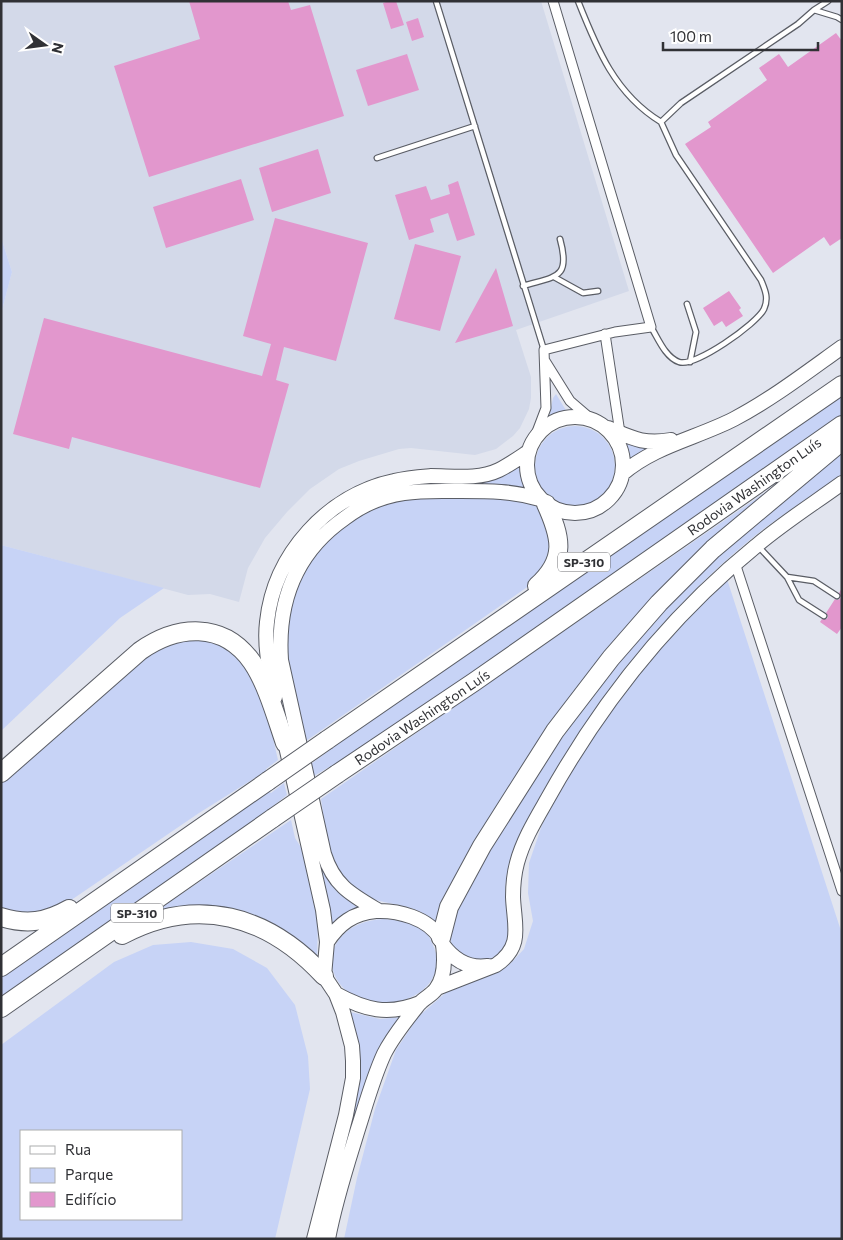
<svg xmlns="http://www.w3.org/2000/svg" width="843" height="1240" font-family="Commissioner,sans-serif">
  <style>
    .built { fill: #d3d9e9 }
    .green { fill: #c7d3f6; fill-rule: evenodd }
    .building { fill: #e297cd }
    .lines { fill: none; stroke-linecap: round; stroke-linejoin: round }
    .lane-casing { stroke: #5a5d65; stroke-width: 7 }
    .street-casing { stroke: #5a5d65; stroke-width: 11 }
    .secondary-casing { stroke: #5a5d65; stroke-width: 16 }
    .highway-casing { stroke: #5a5d65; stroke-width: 20 }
    .lane { stroke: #fff; stroke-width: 4.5 }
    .street { stroke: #fff; stroke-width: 9 }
    .secondary { stroke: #fff; stroke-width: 14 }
    .highway { stroke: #fff; stroke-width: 18 }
    .highway-bridge-casing { stroke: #5a5d65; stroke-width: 20; stroke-linecap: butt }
    .highway-bridge { stroke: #fff; stroke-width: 18 }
    .labels { text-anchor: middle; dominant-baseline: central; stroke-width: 5; stroke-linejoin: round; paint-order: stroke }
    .shield { fill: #fff; stroke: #6e6f72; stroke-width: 1 }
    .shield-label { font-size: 12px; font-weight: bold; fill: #303135 }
    .street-label { font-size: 14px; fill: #303135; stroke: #fff }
  </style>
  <rect width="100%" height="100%" fill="#e2e5ef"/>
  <path class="built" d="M1 1H541L629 291 516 330 531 377V398L529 409 520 428 513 436 496 449 475 455 411 448 399 449 359 461 339 469 310 489 287 512 265 538 248 568 239 602 210 594 188 595 1 545V314L12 272 1 237Z"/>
  <path class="green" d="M1 237 12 272 1 314Z
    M842 392V419L341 764 329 767 314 776 311 764 330 750 332 744Z
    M556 394 567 412 549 418 553 398Z
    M535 466a40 40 0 1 1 80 0a40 40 0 1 1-80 0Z
    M624 442 643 446 647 451 629 461Z
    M842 444V474C817 492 791 509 766 527 677 596 606 686 549 782 528 818 500 861 506 905 507 915 511 927 508 937 502 962 474 969 457 952 453 947 452 947 451 941 448 921 463 896 472 879 512 808 558 741 608 676 625 654 641 628 660 608 679 589 700 573 719 555 760 518 801 481 842 444Z
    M518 466 526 491 478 485 476 482Z
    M793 473 624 635 439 925C417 905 403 907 376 900 371 899 367 896 362 893 327 872 327 836 321 799Z
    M511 496 529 500 542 512 554 553 533 583 306 741C299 711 290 682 287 651 287 645 285 638 286 632 292 570 333 519 393 502 410 498 428 498 446 497 468 497 489 496 511 496Z
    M1 545 164 588 120 618 1 731Z
    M726 576 842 934V1239H344L357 1178 375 1109 396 1050 418 1017 450 989 511 963 524 949 533 921 528 893 529 863 542 825 580 754 645 659Z
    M195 635 238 653 262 690 278 760 266 769V771L199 813 61 907 37 916 1 911V779L151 649Z
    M284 783 287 795 268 810 261 819 1 1001V974L267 790 271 793Z
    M306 809 321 859 360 907 345 914 329 927Z
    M291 820 295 838 304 852 318 917 317 962 279 932 152 914Z
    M384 919C397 920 413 922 424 930 428 934 430 938 432 943 449 976 419 1002 387 1003 317 1004 311 923 384 919Z
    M191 942 233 949 267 968 295 1005 308 1056 310 1089 275 1239H1V1045L114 962 153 945ZM21 1131H181V1219H21Z
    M350 1012 380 1019 402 1017 351 1135 347 1134C360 1091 361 1055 350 1012Z"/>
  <path class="building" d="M189 1H288L291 10 310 5 344 116 149 177 114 66 200 39Z
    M389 1H396L404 25 391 29 383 3Z
    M418 18 424 37 412 41 406 22Z
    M836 33 842 41V238L830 246 824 237 773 273 685 144 711 127 708 122 767 80 759 68 779 54 788 67Z
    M407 54 419 90 368 106 356 70Z
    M318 149 331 193 272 212 259 168Z
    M241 179 254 220 166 248 153 207Z
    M458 181 475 235 457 241 448 213 430 219 434 232 409 240 395 195 426 186 431 200 450 194 448 185Z
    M275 218 368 243 336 361 284 347 276 380 289 384 260 488 72 437 69 449 13 434 44 318 262 376 271 344 243 336Z
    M415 244 461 256 440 331 394 319Z
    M496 268 513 326 455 343Z
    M729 291 741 308 739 310 743 316 726 327 722 321 714 326 703 308Z
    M842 588V627L837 634 820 622 822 619H827L828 616 826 613 835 599 838 600 841 598 839 593Z"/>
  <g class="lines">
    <g class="lane-casing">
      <path id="lane" d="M436 1 544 350
        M578 1C597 49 615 94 661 122
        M814 10 828 1
        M377 158 475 126
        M554 277 583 293 598 291
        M523 286C556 276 571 279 560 239
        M687 304 696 332 690 362
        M651 327C658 338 665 357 679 362 694 368 757 324 764 309 769 298 765 290 761 280L676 155 661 122 681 103 798 24 814 10 837 17 842 20
        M758 546 787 577 799 600 824 616
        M787 577 814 581 837 596"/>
    </g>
    <g class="street-casing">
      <path id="street" d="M605 334 620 433V447
        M545 361 570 401 591 419
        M535 437 546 408 544 350 615 332 651 327 553 1
        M735 563 842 891"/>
    </g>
    <g class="secondary-casing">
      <path id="secondary" d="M527 465a48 48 0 1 1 96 0a48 48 0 1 1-96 0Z
        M608 428C632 438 644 445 671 440
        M622 474C654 446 697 438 734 419 772 399 807 372 842 347
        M275 697C270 672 264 647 267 622 274 554 328 495 394 481 406 478 419 477 431 476 453 476 478 480 499 470 509 465 519 458 528 452
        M283 733 323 910 327 942 324 976 336 994 343 1012 352 1046 353 1061V1078L346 1115 314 1239
        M379 911C352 895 334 886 324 854L281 660C277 601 296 552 345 518 362 505 383 496 404 493 423 490 442 491 461 491 489 491 513 491 540 499
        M327 942C339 924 353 913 376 911 398 910 428 918 440 938 444 943 444 953 444 960 444 969 442 981 436 989 432 995 424 998 419 1004 407 1019 393 1036 384 1054 373 1078 366 1104 358 1129 347 1165 335 1201 328 1239
        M443 945C454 960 469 969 488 966
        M437 988 496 965C524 946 514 925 513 897 513 886 514 874 517 863 523 840 536 819 548 798 601 703 671 615 756 546 783 523 813 504 842 483
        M336 994C365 1010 388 1016 420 1003"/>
    </g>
    <g class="highway-casing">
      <path id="highway" d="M537 586C567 559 561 537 546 504
        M327 740 842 385
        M1 773 140 651C177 625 223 621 252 662 267 684 276 717 285 743
        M337 774 474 682 842 425
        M1 917C27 925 46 922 69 909
        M122 935C197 895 268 915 324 976
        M441 938 449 907 482 846 555 731 611 658 659 603 713 549 842 441
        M1 967 268 781
        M1 1008 273 818"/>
    </g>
    <use href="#lane" class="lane"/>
    <use href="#street" class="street"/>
    <use href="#secondary" class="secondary"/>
    <use href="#highway" class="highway"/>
    <g class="highway-bridge-casing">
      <path id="highway-bridge" d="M268 781 327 740
        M273 818 337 774"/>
    </g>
    <use href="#highway-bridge" class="highway-bridge"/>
  </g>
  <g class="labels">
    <g class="shield">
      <rect x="558" y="552.5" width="52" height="19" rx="4"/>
      <rect x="111" y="903.5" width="52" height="19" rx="4"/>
    </g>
    <g class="shield-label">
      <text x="584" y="562">SP-310</text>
      <text x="137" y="913">SP-310</text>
    </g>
    <g class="street-label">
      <text transform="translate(754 486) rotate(-35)">Rodovia Washington Luís</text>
      <text transform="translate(422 717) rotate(-34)">Rodovia Washington Luís</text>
    </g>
  </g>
  <rect width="843" height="1240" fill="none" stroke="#303135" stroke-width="5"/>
  <rect x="20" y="1130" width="162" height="90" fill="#ffffff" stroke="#acadae"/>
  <rect x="30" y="1146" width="25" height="8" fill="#ffffff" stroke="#acadae"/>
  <text x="65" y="1155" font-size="15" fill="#303135">Rua</text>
  <rect x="30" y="1168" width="25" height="15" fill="#c7d3f6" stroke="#acadae"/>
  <text x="65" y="1180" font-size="15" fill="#303135">Parque</text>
  <rect x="30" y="1192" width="25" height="15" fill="#e297cd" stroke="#acadae"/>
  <text x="65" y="1205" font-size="15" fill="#303135">Edifício</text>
  <g transform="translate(45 45) rotate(104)" stroke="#ffffff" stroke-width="4" paint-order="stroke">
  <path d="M0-4L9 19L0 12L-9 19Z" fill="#303135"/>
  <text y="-8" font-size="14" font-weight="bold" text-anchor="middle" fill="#303135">N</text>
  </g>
  <path d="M663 42v8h155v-8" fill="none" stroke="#303135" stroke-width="2.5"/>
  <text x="670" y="42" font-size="15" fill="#303135" stroke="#ffffff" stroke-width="4" paint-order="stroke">100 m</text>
</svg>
